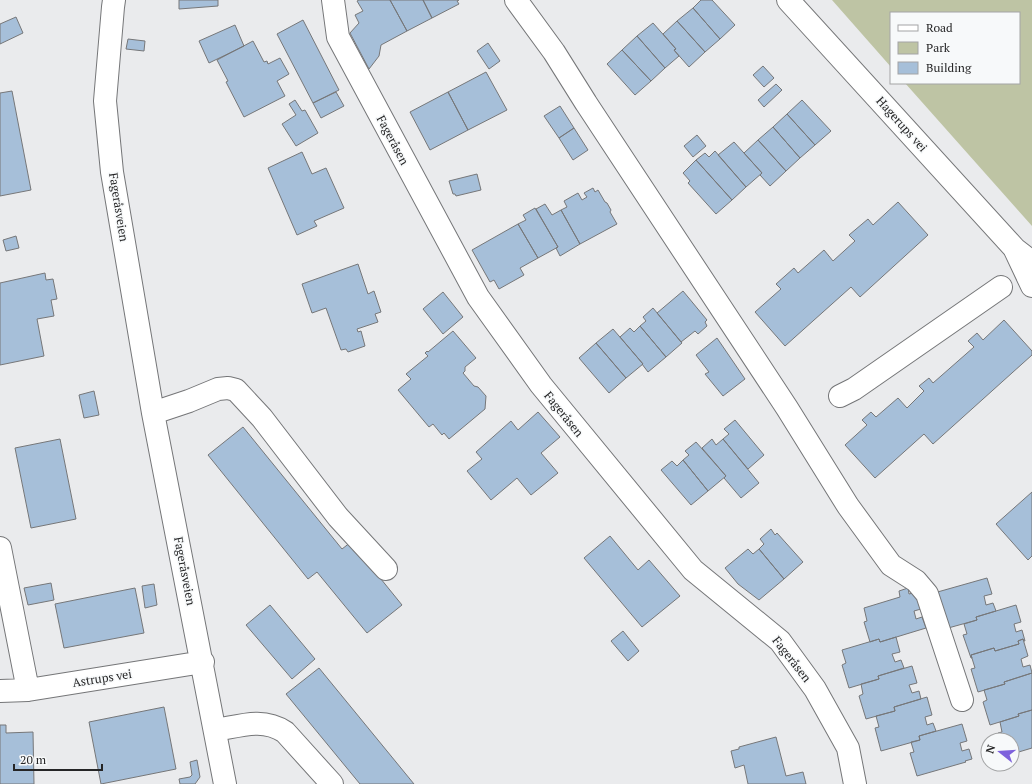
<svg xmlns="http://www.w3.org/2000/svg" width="1032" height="784" font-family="'PT Serif',serif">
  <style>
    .green { fill: #bec4a4 }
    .building { fill: #a6bfd9; stroke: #767779 }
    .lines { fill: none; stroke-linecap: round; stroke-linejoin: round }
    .minor-casing { stroke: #757678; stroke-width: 24 }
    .major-casing { stroke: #757678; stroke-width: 24 }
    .minor { stroke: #fff; stroke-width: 22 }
    .major { stroke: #fff; stroke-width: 22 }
    .labels { text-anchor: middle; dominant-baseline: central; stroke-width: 3; stroke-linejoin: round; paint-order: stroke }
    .street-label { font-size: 12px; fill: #252526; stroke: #f7f9fa }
  </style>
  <rect width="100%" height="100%" fill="#eaebed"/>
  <path class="green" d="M832 0H1032V226L905 83H1019V13H891V67Z"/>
  <path class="building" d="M179 0H218V6L179 9Z
    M359 0H390L407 31 381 45 379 56 369 69 350 33 359 23 355 15 363 11 357 1Z
    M390 0H423L432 18 407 31Z
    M423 0H459L457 1 459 4 432 18Z
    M701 0H712L735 25 720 39 693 8Z
    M693 8 720 39 705 52 677 21Z
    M16 17 23 33 0 44V24Z
    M303 20 339 90 313 103 277 34Z
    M677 21 705 52 689 67 674 50 676 49 663 34Z
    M653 23 676 49 674 50 679 56 665 68 637 36Z
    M235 25 244 46 209 63 199 41Z
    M637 36 665 68 651 81 622 50Z
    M128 39 145 41 144 51 126 49Z
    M253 41 264 62 267 61 268 64 280 58 289 74 277 81 285 96 244 117 226 82 228 81 217 60Z
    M488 43 500 61 489 69 477 51Z
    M622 50 651 81 635 95 607 64Z
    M763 66 774 78 764 87 753 75Z
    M486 72 507 110 468 130 448 92Z
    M776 84 782 90 764 107 758 100Z
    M12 91 31 190 0 196V93Z
    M336 92 344 106 321 118 313 103Z
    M448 92 468 130 430 150 410 112Z
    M295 100 302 111 305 110 318 133 296 146 282 124 296 115 289 104Z
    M802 100 831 131 815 145 787 114Z
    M560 106 574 128 559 138 544 116Z
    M787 114 815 145 800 158 773 127Z
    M773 127 800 158 786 171 758 140Z
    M574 128 588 150 573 160 559 138Z
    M697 135 706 146 693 157 684 146Z
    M758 140 786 171 770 186 760 175 762 173 744 153Z
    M734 142 762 173 746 187 718 155Z
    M715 151 746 187 732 200 696 160 705 153 709 157Z
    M302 152 312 174 326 168 344 208 314 221 317 226 297 235 268 168Z
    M696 160 732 200 716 214 688 183 690 181 683 173Z
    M477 174 481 190 456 196 455 194H453L449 181Z
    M593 188 595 192 598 190 605 202 607 203 611 210 610 212 617 224 580 244 561 210 567 207 564 201 578 193 582 200 587 197 584 193Z
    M898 202 928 235 860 297 851 287 785 346 755 312 781 289 776 284 794 268 798 273 824 250 833 261 855 241 849 235 868 219 873 225Z
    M545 204 552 215 561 210 580 244 560 256 556 248 558 247 536 209Z
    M535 208 558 247 538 258 518 224 526 220 523 215Z
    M518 224 538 258 520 268 524 275 499 289 494 280 490 282 472 250Z
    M16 236 19 248 6 251 3 240Z
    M358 264 368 294 374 291 381 312 375 314 378 322 357 329 358 332 361 331 365 346 348 352 346 349 341 350 326 308 312 313 302 284Z
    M45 273 46 280 53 279 57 299 51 300 54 316 37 319 44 356 0 365V283Z
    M683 291 707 320 705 322 707 326 698 334 695 331 681 342 657 313Z
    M443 292 463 317 443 334 423 309Z
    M653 308 682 343 666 357 640 326 646 321 643 317Z
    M1004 320 1032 351V355L933 444 924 434 875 478 845 445 867 425 862 420 871 412 876 417 898 398 907 408 924 391 919 386 929 378 933 383 974 347 968 341 977 333 983 340Z
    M640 326 666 357 648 372 642 364H643L620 337 630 328 634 332Z
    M613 329 643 364 626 378 596 343Z
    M453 331 476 358 465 367V371L463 373 474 386 478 387 486 396 485 409 449 439 444 433 442 435 433 424 429 427 398 390 411 379 406 374 428 356 425 353 427 351 428 352Z
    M717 338 745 379 723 396 705 374 709 372 696 355Z
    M596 343 626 378 609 393 579 358Z
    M94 391 99 415 84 418 79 395Z
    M538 412 560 437 541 453 558 473 531 495 517 478 491 500 467 471 482 459 476 452 511 421 518 430Z
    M735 420 764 455 748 469 723 439 729 434 724 429Z
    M243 427 342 549 351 542 402 605 367 633 317 572 308 579 208 455Z
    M60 439 76 519 31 528 15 448Z
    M712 439 716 445 723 439 759 483 741 498 724 478 726 476 702 448Z
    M696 442 726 476 708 491 683 460 689 455 685 451Z
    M683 460 708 491 691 505 661 470 672 461 677 466Z
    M1032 492V556L1028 560 996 524Z
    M771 529 775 535 777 533 803 562 784 579 759 549 764 544 760 539Z
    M610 536 638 570 649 560 680 596 642 627 584 558Z
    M748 549 753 554 759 549 784 579 759 600 738 584 725 568Z
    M987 578 992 594 984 596 986 605 993 603 996 611 976 617 977 620 941 630 934 593Z
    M51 583 54 600 28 605 24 588Z
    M154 584 157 605 145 608 142 586Z
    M135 588 144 633 64 648 55 604Z
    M908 588 909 594 917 592 921 609 914 611 916 619 922 617 926 628 880 642 879 639 870 642 864 622 867 621 864 608 900 597 899 591Z
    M270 605 315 659 292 679 246 625Z
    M1016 605 1021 622 1014 624 1016 632 1022 630 1025 641H1024L1023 639 1018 641 1019 644 995 651 994 648 971 655 972 658H971L963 635 967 634 964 624 977 620 976 617Z
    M623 631 639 651 628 661 611 641Z
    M896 637 900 652 892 654 895 662 901 660 904 668 878 676 879 679 849 688 842 665 846 663 842 650 879 639 880 642Z
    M1023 639 1028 656 1021 659 1023 667 1030 665 1032 673 1004 682 1005 684 978 692 971 669 975 668 971 655 994 648 995 651 1019 644 1018 641Z
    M912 666 917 683 909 685 912 693 919 691 921 699 894 707 895 711 866 719 859 696 863 694 861 684 879 679 878 676Z
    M319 668 414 784H360L286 694Z
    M1032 673V710L1018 714 1019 716 990 725 983 702 987 700 984 690 1005 684 1004 682Z
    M927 697 932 715 925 717 927 725 933 723 936 731 919 736 920 740 881 751 875 728 879 727 876 716 895 711 894 707Z
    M164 707 176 769 101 784 89 722Z
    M1032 710V748L1012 754V740H1000L998 733 1002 732 1000 722 1019 716 1018 714Z
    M962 724 967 741 960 743 962 751 969 749 972 759 965 761 966 762 917 776 910 753 914 752 911 742 920 740 919 736Z
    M0 725H6V733L33 732 34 784H0Z
    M776 737 786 776 803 772 806 784H748L744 765 735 768 731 751 739 749V747Z
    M197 760 200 777 195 784H180L179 779 190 777 192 775 190 762Z"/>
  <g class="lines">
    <g class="minor-casing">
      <path id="minor" d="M114 0 113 7 105 101 112 172 153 413 225 784
        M333 0 338 37 478 297 541 385 693 570 780 641 815 689 848 748 855 784
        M516 0 554 52 586 103 787 408 848 506 891 565 916 581 927 594 962 700
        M840 396 854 389 1001 287
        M153 413 189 401 218 389 228 388 236 390 262 418 338 517 386 569
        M0 548 28 690
        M0 691 28 690 203 662
        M216 730C240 726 263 717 285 732L332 784"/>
    </g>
    <g class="major-casing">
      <path id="major" d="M788 0 1015 249 1032 262
        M1015 250 1032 286"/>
    </g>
    <use href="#minor" class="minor"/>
    <use href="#major" class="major"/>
  </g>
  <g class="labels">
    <g class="street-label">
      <text transform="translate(902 124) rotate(48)">Hagerups vei</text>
      <text transform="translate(393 140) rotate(62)">Fageråsen</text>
      <text transform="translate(119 207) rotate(81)">Fageråsveien</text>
      <text transform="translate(564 414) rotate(51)">Fageråsen</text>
      <text transform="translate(185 571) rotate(79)">Fageråsveien</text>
      <text transform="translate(792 659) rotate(52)">Fageråsen</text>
      <text transform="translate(102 678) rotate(-9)">Astrups vei</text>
    </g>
  </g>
  <rect x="890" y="12" width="130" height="72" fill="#f7f9fa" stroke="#a3a4a5"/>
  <rect x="898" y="25" width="20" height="6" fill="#ffffff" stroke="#a3a4a5"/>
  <text x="926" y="32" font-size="12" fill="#252526">Road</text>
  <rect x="898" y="42" width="20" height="12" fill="#bec4a4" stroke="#a3a4a5"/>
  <text x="926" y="52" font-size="12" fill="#252526">Park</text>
  <rect x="898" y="62" width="20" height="12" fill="#a6bfd9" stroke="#a3a4a5"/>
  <text x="926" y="72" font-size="12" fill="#252526">Building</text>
  <g transform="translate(1000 752) rotate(287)"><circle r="19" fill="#f7f9fa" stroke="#a3a4a5"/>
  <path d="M0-3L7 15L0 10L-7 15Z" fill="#7e61dc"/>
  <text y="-6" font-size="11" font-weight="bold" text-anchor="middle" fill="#252526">N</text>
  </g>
  <path d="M14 764v6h88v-6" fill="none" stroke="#252526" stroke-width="2"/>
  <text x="20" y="764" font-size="12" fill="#252526" stroke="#f7f9fa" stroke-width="3" paint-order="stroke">20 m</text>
</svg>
